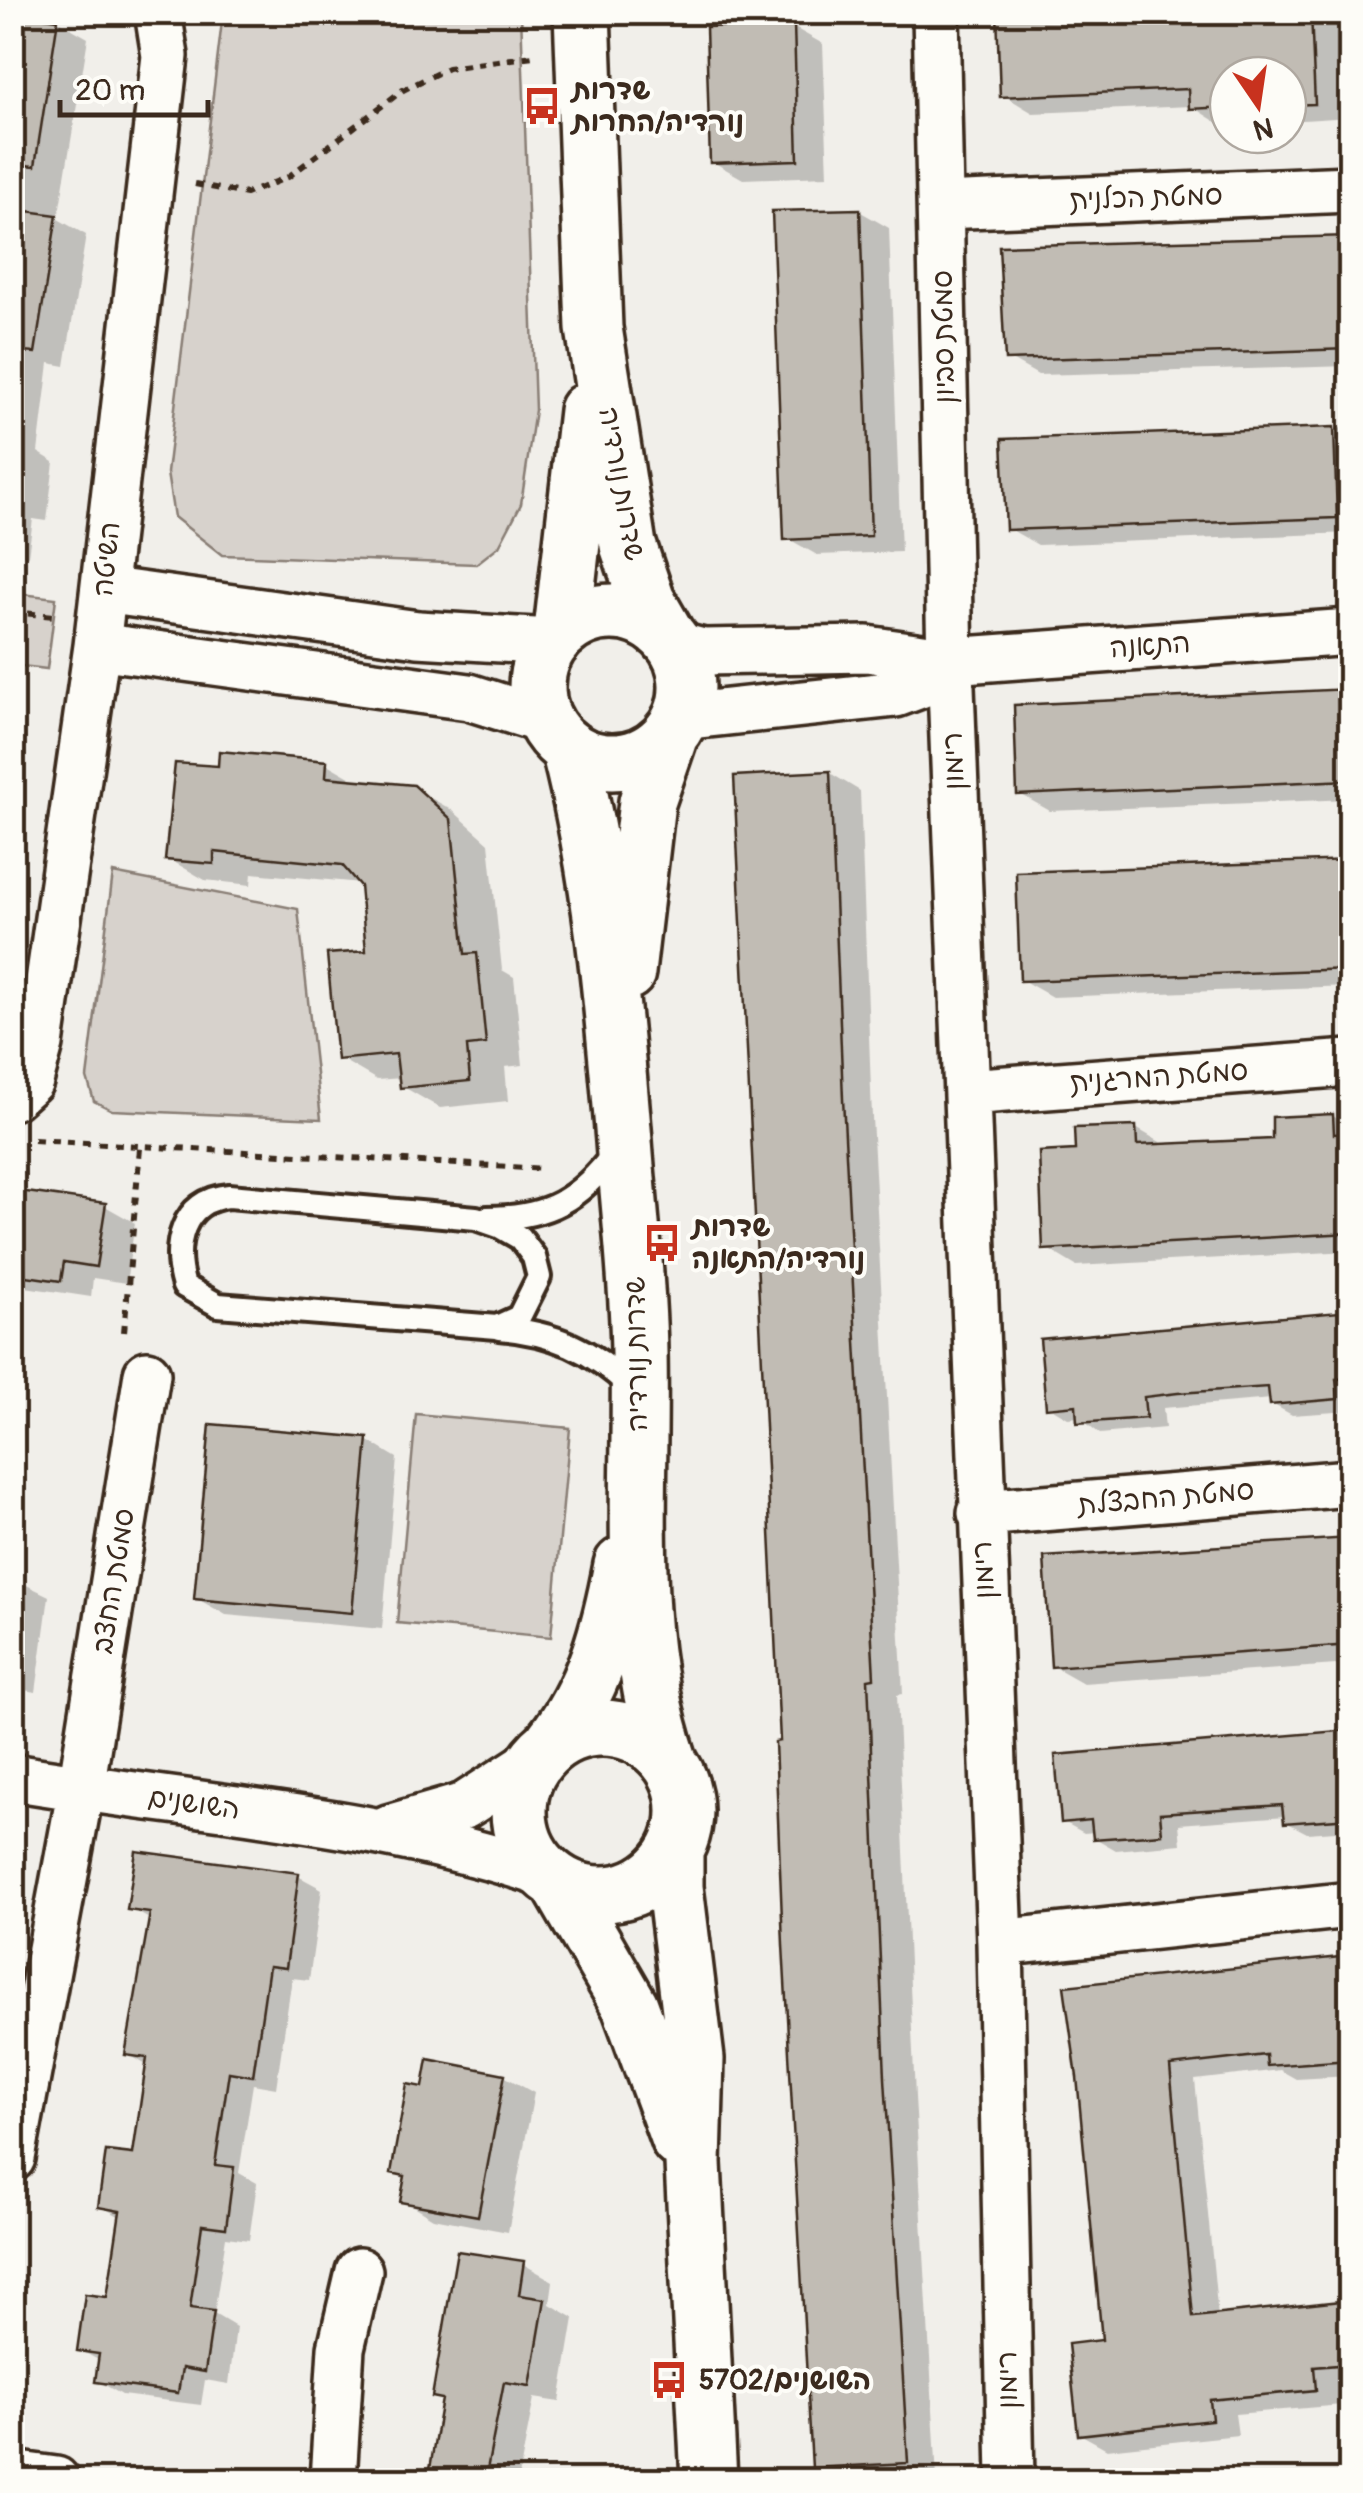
<svg xmlns="http://www.w3.org/2000/svg" width="1363" height="2493" font-family="Pangolin,'Playpen Sans Hebrew',sans-serif">
  <style>
    .green { fill: #d7d2cc; stroke: #897e75; stroke-width: 2.5 }
    .shadow { fill: #0003 }
    .building { fill: #c1bcb4; stroke: #3b2a1e; stroke-width: 2.5 }
    .lines { fill: none; stroke-linecap: round; stroke-linejoin: round }
    .service-casing { stroke: #3b2a1e; stroke-width: 30 }
    .minor-casing { stroke: #3b2a1e; stroke-width: 52 }
    .tertiary-casing { stroke: #3b2a1e; stroke-width: 62 }
    .path { stroke: #3b2a1e; stroke-width: 6; stroke-dasharray: 8 8; stroke-linecap: butt }
    .service { stroke: #fdfcf7; stroke-width: 22 }
    .minor { stroke: #fdfcf7; stroke-width: 45 }
    .tertiary { stroke: #fdfcf7; stroke-width: 55 }
    .labels { text-anchor: middle; dominant-baseline: central; stroke-width: 8; stroke-linejoin: round; paint-order: stroke }
    .poi-label { font-size: 28px; font-weight: bold; fill: #3b2a1e; stroke: #fdfcf7; text-anchor: start }
    .street-label { font-size: 28px; fill: #3b2a1e; stroke: #fdfcf7 }
  </style>
  <rect width="100%" height="100%" fill="#f1efea"/>
  <filter id="ink" filterUnits="userSpaceOnUse"><feTurbulence type="fractalNoise" baseFrequency=".01" numOctaves="2"/><feDisplacementMap in="SourceGraphic" scale="20" xChannelSelector="R" yChannelSelector="G"/><feConvolveMatrix kernelMatrix="1 2 1 2 8 2 1 2 1" color-interpolation-filters="sRGB"/></filter>
  <g filter="url(#ink)">
    <path class="green" d="M223 13H521L535 410 521 504 499 546 476 564 222 555 174 517 167 473Z
      M13 593 56 598 47 669 13 665Z
      M113 873 298 909 321 1119 112 1110 94 1101 87 1078Z
      M416 1414 570 1428 551 1637 397 1623Z"/>
    <path class="shadow" d="M999 12H1146L1152 19 1350 12V117L1288 121V75H1228V124L1221 125 1191 106 1033 113 1003 95Z
      M12 14 58 21 88 38 58 219 86 235 65 366 49 363 38 452 54 462 47 521 33 519 28 556 12 554Z
      M793 27 823 44 828 176 743 179 713 162Z
      M859 211 889 228 901 552 817 555 787 538Z
      M1350 238V366L1038 375 1008 358 1002 249Z
      M1350 428V533L1038 545 1008 528 1005 441Z
      M1350 694V799L1050 811 1020 794 1017 707Z
      M327 764 360 783 413 788 452 810 489 843 502 970 514 977 523 1065 505 1067 508 1101 440 1108 402 1086 401 1078 377 1080 339 1058 369 954 361 883 252 873 251 885 205 880 167 858 220 769Z
      M830 773 860 791 872 1117 903 1694 897 1695 915 2097 937 2479 931 2480H813L786 1945 783 1744Z
      M1350 862V986L1052 997 1022 980 1019 874Z
      M1333 1116 1350 1127V1251L1076 1266 1046 1248 1078 1152 1136 1128 1167 1146 1275 1141Z
      M12 1193 105 1206 135 1223 126 1283 93 1278 91 1297 12 1285Z
      M1350 1315V1411L1292 1415 1272 1404V1399L1163 1408 1165 1428 1100 1434 1079 1417 1068 1418 1048 1406 1042 1342Z
      M367 1440 397 1458 382 1629 226 1615 196 1598Z
      M1350 1539V1664L1083 1683 1053 1666 1047 1560Z
      M12 1578 49 1596 36 1692 12 1688Z
      M1350 1732V1830L1307 1833 1286 1822V1816L1179 1824 1181 1844 1116 1850 1095 1838V1832L1084 1833 1064 1822 1058 1757Z
      M298 1876 322 1889 309 1980 292 1978 276 2088 253 2084 239 2173 257 2183 249 2240 226 2237 214 2314 236 2327 229 2384 205 2380 201 2405 122 2395 98 2381 100 2361 80 2350 109 2300 122 2218 101 2206 136 2157 148 2066 128 2054 151 1920 130 1908Z
      M1350 1959V2076L1296 2079 1280 2070 1195 2080 1218 2317 1350 2303V2380L1339 2382 1342 2405 1235 2414 1238 2435 1107 2449 1080 2434 1105 2342 1080 2076 1067 1988Z
      M504 2076 534 2093 508 2232 433 2218 403 2200 407 2180 393 2172 425 2090Z
      M1350 2172V2252L1342 2173Z
      M523 2264 553 2281 550 2304 574 2318 560 2402 534 2398 519 2476 544 2480H430L444 2401 435 2396Z"/>
    <path class="building" d="M12 12 58 19 35 166 12 164Z
      M997 12H1123V17L1311 12 1315 104 1288 105V75H1228V107L1189 109 1188 89 1000 97Z
      M794 24 798 160 710 163 706 27Z
      M12 209 57 215 35 353 12 351Z
      M860 209 871 536 784 540 772 211Z
      M1350 236V349L1005 360 999 246Z
      M1334 427 1337 518 1006 530 1002 439Z
      M1350 689V780L1017 795 1014 705Z
      M219 751 327 761 326 777 414 785 451 819 465 954 477 953 486 1044 467 1046 470 1081 400 1088 396 1054 337 1060 327 954 366 951 360 886 342 865 214 852V864L165 860 175 763 218 766Z
      M830 771 843 1099 874 1678 868 1679 885 2078 908 2463 812 2468 783 1945 775 1742 780 1741 734 776Z
      M1350 860V969L1020 981 1016 872Z
      M1333 1114 1334 1134 1350 1133V1233L1043 1250 1039 1152 1075 1150 1074 1128 1136 1126 1137 1145 1272 1139V1117Z
      M12 1190 106 1203 96 1267 64 1262 61 1281 12 1274Z
      M1350 1311V1378L1336 1379 1338 1399 1270 1405 1268 1387 1178 1393 1144 1397 1146 1418 1077 1423 1076 1405 1046 1408 1040 1339Z
      M210 1424 368 1438 352 1613 194 1599Z
      M1350 1538V1645L1051 1667 1044 1557Z
      M1350 1730V1818L1284 1823 1282 1805 1160 1813 1162 1834 1093 1839 1091 1820 1061 1823 1055 1755Z
      M136 1851 299 1873 286 1968 269 1966 253 2076 229 2072 215 2165 234 2167 226 2228 202 2225 190 2308 214 2311 205 2372 182 2368 178 2393 95 2382 99 2354 77 2351 85 2294 107 2297 120 2211 98 2207 106 2151 133 2154 147 2058 125 2055 150 1913 127 1910Z
      M1350 1956V2060L1267 2066 1266 2055 1170 2066 1193 2317 1350 2300V2364L1314 2367 1316 2390 1210 2400 1212 2420 1078 2435 1068 2344 1102 2340 1077 2077 1064 1986Z
      M428 2059 505 2074 478 2216 400 2202 405 2176 391 2173 407 2084 423 2087Z
      M457 2251 524 2261 519 2295 545 2299 530 2386 504 2382 485 2480H428L442 2399 432 2397Z"/>
    <g class="lines">
      <g class="service-casing">
        <path id="service" d="M229 1196 476 1218 499 1226 520 1238 534 1257 539 1277 519 1317 497 1327 218 1305 184 1286C172 1246 181 1200 229 1196Z
          M487 1218C548 1218 579 1200 616 1151
          M500 1328C554 1333 591 1349 631 1387"/>
      </g>
      <g class="minor-casing">
        <path id="minor" d="M936 12 950 661 1000 1943 1011 2480
          M942 206 1350 189
          M104 590 418 634 552 642
          M672 644 703 652 867 649 950 661 1350 632
          M97 646 469 697 545 721
          M681 717 896 694 920 685 950 661
          M967 1092 1350 1063
          M12 1097 30 1081 40 1044 97 646 165 56 158 12
          M981 1513 1350 1483
          M12 1777C191 1807 375 1817 548 1875
          M388 1828 464 1806 535 1760
          M1000 1943 1350 1905
          M12 2158 81 1788 147 1374
          M12 2474 56 2480
          M333 2480 341 2348 359 2271"/>
      </g>
      <g class="tertiary-casing">
        <path id="tertiary" d="M582 12 594 328 628 545 647 601 666 634
          M537 687a75 75 0 1 1 150 0a75 75 0 1 1-150 0Z
          M562 631 587 411
          M569 749C602 876 613 1010 624 1141 629 1211 638 1282 639 1353 642 1488 625 1631 669 1760
          M627 972 647 802 670 735
          M519 1811a83 83 0 1 1 166 0a83 83 0 1 1-166 0Z
          M553 1742C594 1690 610 1629 622 1565
          M675 1852V1887L696 2059 693 2163 709 2480
          M559 1883 630 2006 679 2140"/>
      </g>
      <path class="path" d="M195 184 246 194 288 177 403 90 448 68 533 56
        M12 612 54 616
        M34 1140 545 1169
        M124 1332 140 1148"/>
      <use href="#service" class="service"/>
      <use href="#minor" class="minor"/>
      <use href="#tertiary" class="tertiary"/>
    </g>
  </g>
  <defs>
    <g id="bus-bare" transform="scale(3)"><path d="M-5-6H5V4H4V6H2V4H-2V6H-4V4H-5ZM-3.5-4V0h7V-4ZM-3.5 1.2v1.5H-2V1.2ZM2 1.2v1.5H3.5V1.2Z" fill="#c8321e" stroke="#fdfcf7" stroke-width="2.5" paint-order="stroke"/></g>
  </defs>
  <g fill-rule="evenodd">
    <use href="#bus-bare" x="542" y="106"/>
    <use href="#bus-bare" x="662" y="1243"/>
    <use href="#bus-bare" x="669" y="2380"/>
  </g>
  <g class="labels">
    <g class="poi-label">
      <text x="572" y="90">שדרות<tspan x="572" dy="32">נורדיה/החרות</tspan></text>
      <text x="692" y="1227">שדרות<tspan x="692" dy="32">נורדיה/התאנה</tspan></text>
      <text x="699" y="2380">5702/השושנים</text>
    </g>
    <g class="street-label">
      <text transform="translate(1146 198) rotate(-2)">סמטת הכלנית</text>
      <text transform="translate(944 337) rotate(-91)">סמטת סביון</text>
      <text transform="translate(621 484) rotate(80)">שדרות נורדיה</text>
      <text transform="translate(107 559) rotate(-84)">השיטה</text>
      <text transform="translate(1150 646) rotate(-4)">התאנה</text>
      <text transform="translate(954 761) rotate(-92)">רימון</text>
      <text transform="translate(1159 1077) rotate(-4)">סמטת המרגנית</text>
      <text transform="translate(637 1354) rotate(-91)">שדרות נורדיה</text>
      <text transform="translate(1166 1498) rotate(-5)">סמטת החבצלת</text>
      <text transform="translate(984 1570) rotate(-93)">רימון</text>
      <text transform="translate(114 1581) rotate(-81)">סמטת החצב</text>
      <text transform="translate(194 1804) rotate(8)">השושנים</text>
      <text transform="translate(1008 2380) rotate(-91)">רימון</text>
    </g>
  </g>
  <rect width="1363" height="2493" fill="none" stroke="#fdfcf7" stroke-width="50"/>
  <rect x="25" y="25" width="1313" height="2443" fill="none" stroke="#3b2a1e" stroke-width="4" filter="url(#ink)"/>
  <g transform="translate(1258 105) rotate(167)"><circle r="48" fill="#fdfcf7" stroke="#afa8a0" stroke-width="2.5"/>
  <path d="M0-8L18 38L0 25L-18 38Z" fill="#c8321e"/>
  <text y="-15" font-size="28" font-weight="bold" text-anchor="middle" fill="#3b2a1e">N</text>
  </g>
  <path d="M60 100v15h148v-15" fill="none" stroke="#3b2a1e" stroke-width="5"/>
  <text x="75" y="100" font-size="30" fill="#3b2a1e" stroke="#fdfcf7" stroke-width="8" paint-order="stroke">20 m</text>
</svg>
